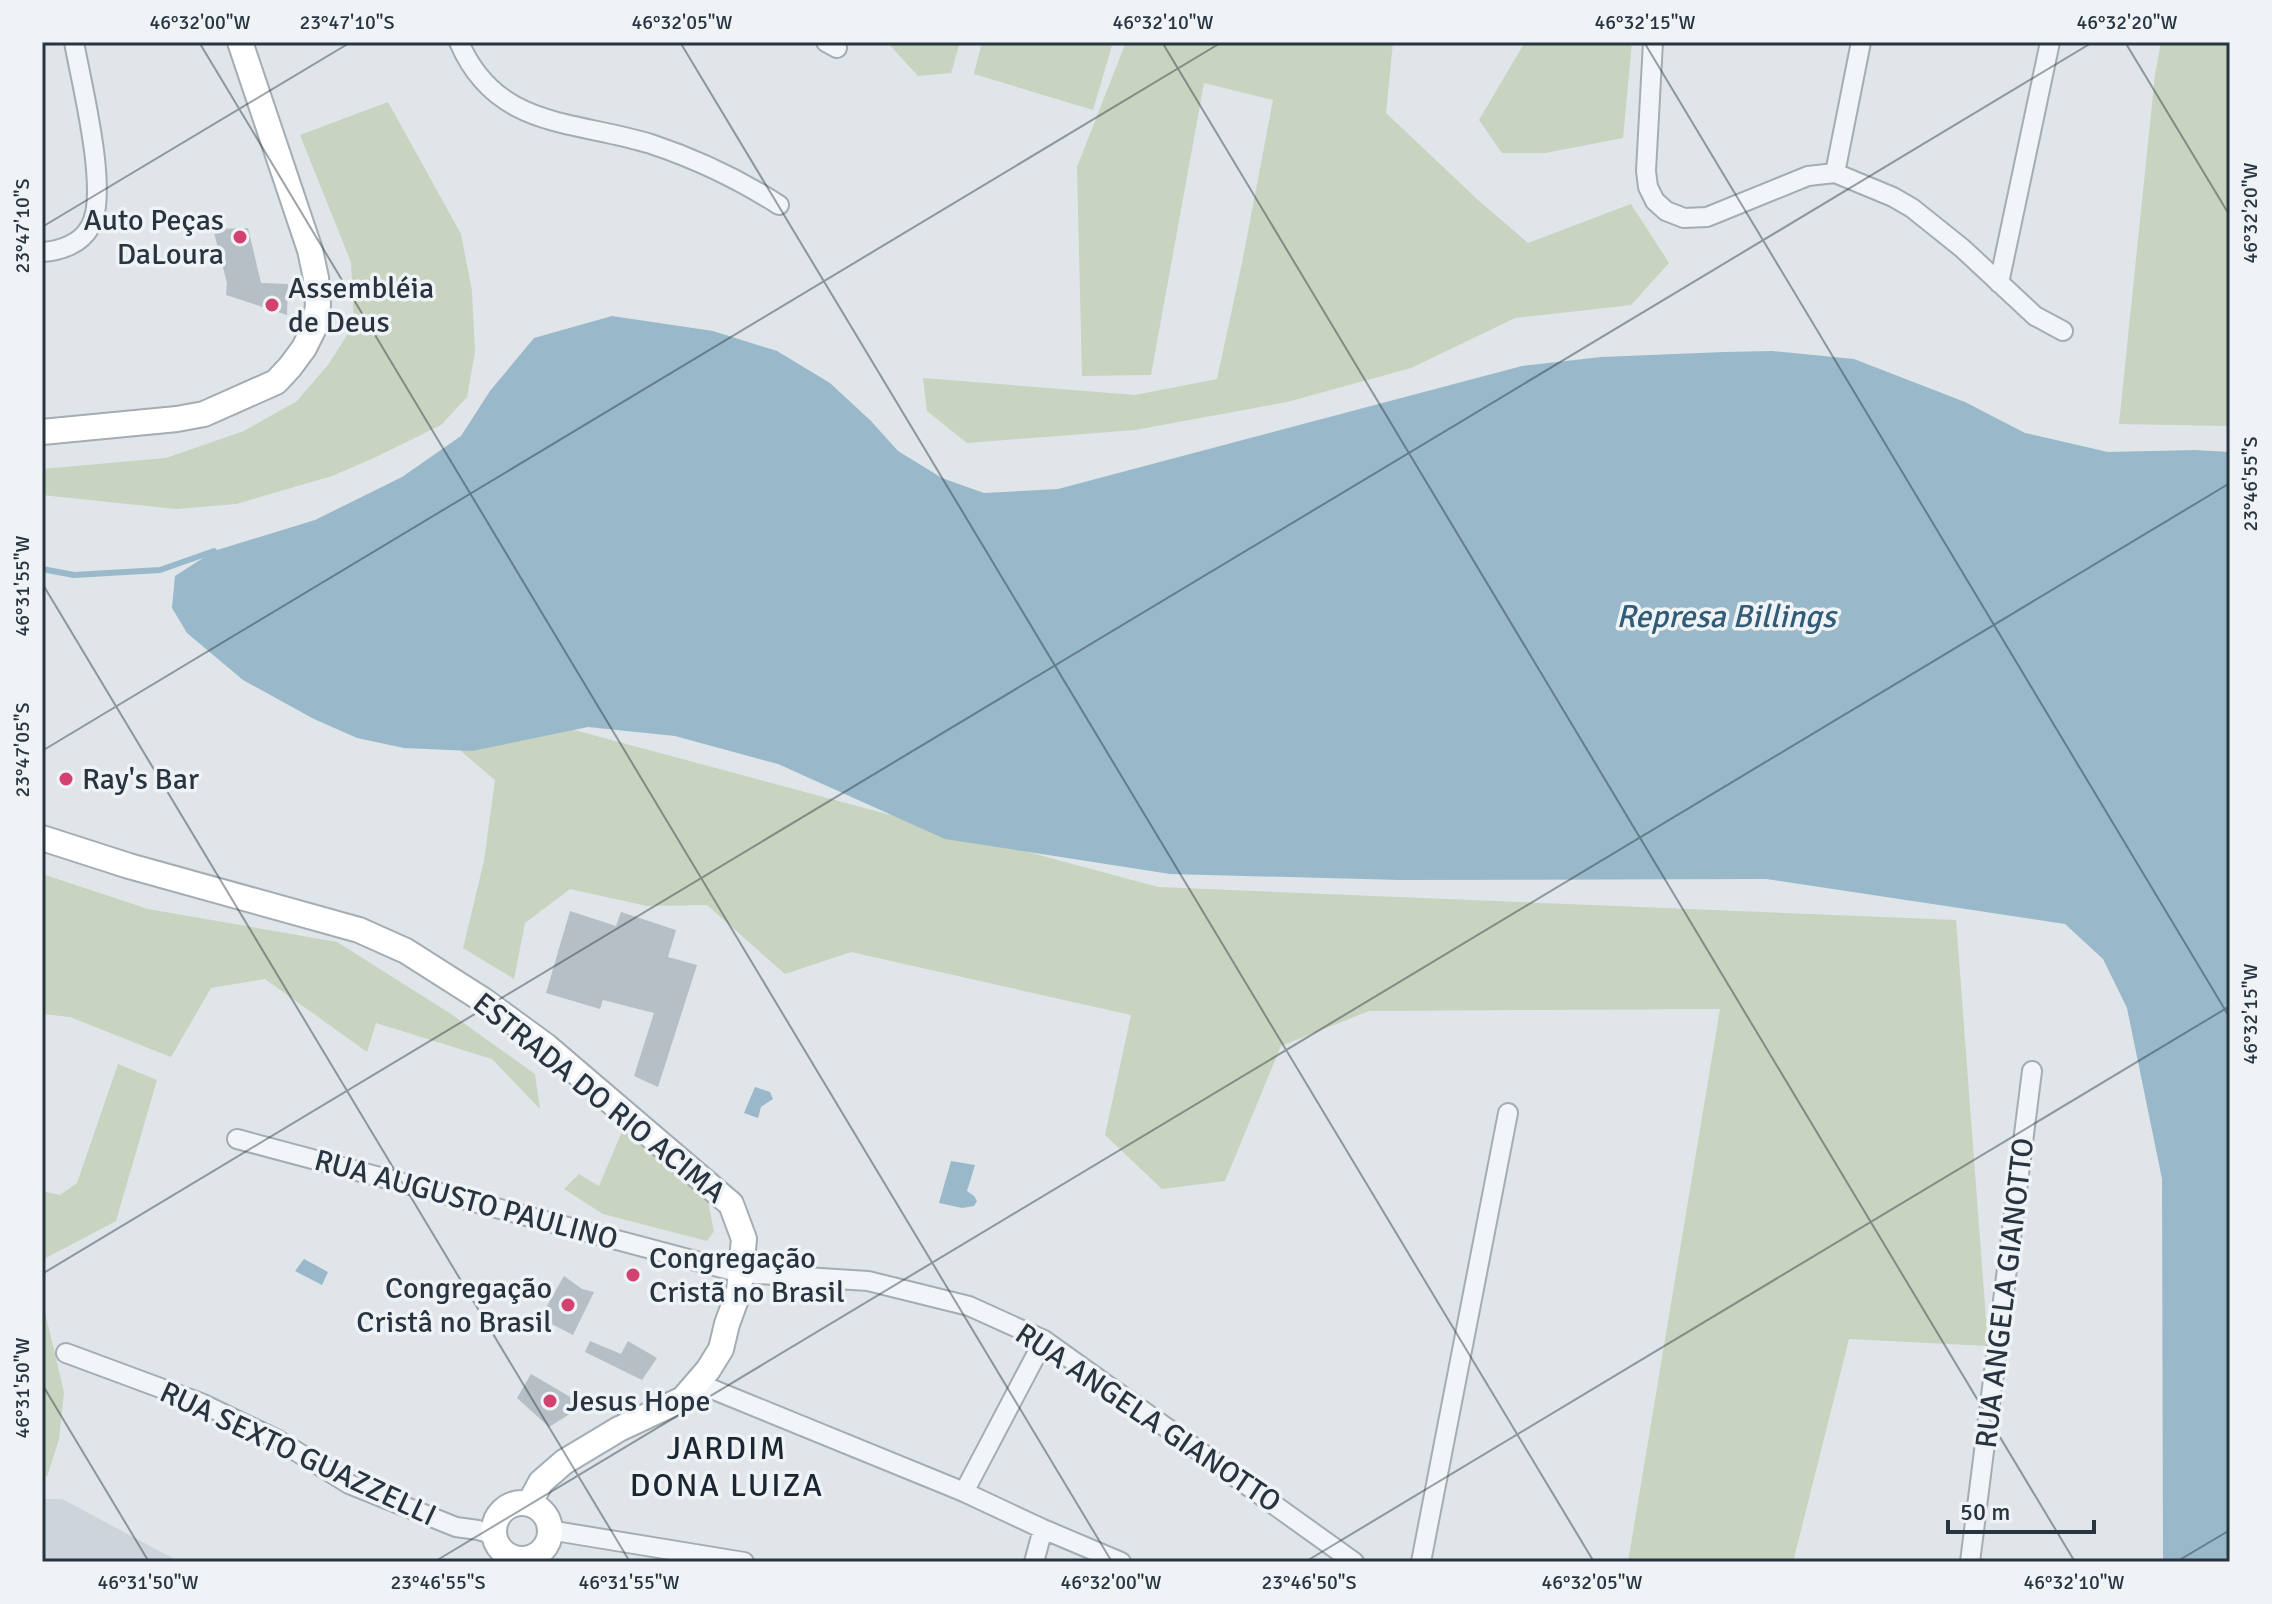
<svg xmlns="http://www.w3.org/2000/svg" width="2272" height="1604" font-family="Signika,sans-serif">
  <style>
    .built { fill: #cdd4db }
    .green { fill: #c8d3c0 }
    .water { fill: #99b9ca }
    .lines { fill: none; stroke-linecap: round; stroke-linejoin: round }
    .stream { stroke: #99b9ca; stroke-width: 6 }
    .building { fill: #b6bfc6 }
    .minor-casing { stroke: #a4adb3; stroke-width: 22 }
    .secondary-casing { stroke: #a4adb3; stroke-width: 28 }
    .minor { stroke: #f2f5f7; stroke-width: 18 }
    .secondary { stroke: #fff; stroke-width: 24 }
    .ticks { fill: none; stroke: #283541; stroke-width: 2; stroke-opacity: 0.45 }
    .poi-dot { fill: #d2416f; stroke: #eff3f6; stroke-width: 3 }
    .labels { text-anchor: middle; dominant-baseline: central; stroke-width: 7; stroke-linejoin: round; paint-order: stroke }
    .poi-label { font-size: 30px; fill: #283541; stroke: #eff3f6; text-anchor: start }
    .street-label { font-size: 30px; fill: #283541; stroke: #eff3f6 }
    .water-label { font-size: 32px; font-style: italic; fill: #315b76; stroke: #eff3f6 }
    .neighbourhood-label { font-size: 32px; letter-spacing: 2px; fill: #1a2631; stroke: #eff3f6 }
    .neatline { fill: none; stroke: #283541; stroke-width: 3 }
    .ticks-label { font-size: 20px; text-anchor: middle; fill: #283541 }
  </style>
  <rect width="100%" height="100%" fill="#dfe5e9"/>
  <path class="built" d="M43 1499H62L180 1562H45Z"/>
  <path class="green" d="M887 42H960L951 73 918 76Z
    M982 42H1113L1093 110 974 74Z
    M1126 42H1393L1386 113 1478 200 1528 243 1631 204 1669 263 1631 305 1515 318 1411 368 1287 402 1135 430 967 443 927 411 923 378 1135 395 1217 379 1242 263 1273 100 1204 83 1151 375 1082 376 1077 167Z
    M1525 42H1632L1623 138 1545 153H1502L1479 120Z
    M2161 42H2230V426L2119 424 2155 75Z
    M388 102 461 234 472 291 475 352 467 397 441 425 376 457 332 476 236 504 176 509 42 495V469L166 458 244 431 297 401 328 365 354 324 351 262 300 135Z
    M500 710 1158 887 1956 920 1988 1346 1849 1339 1793 1562H1628L1720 1009 1369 1011 1281 1046 1225 1181 1162 1189 1105 1135 1131 1015 851 952 785 974 707 905 647 906 570 889 525 923 514 979 463 948 484 861 495 780 456 747Z
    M42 874 148 909 337 942 451 1014 535 1074 540 1109 492 1059 376 1023 367 1052 265 979 211 988 171 1057 70 1017 42 1014Z
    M118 1064 157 1080 116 1221 42 1260V1191L60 1195 77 1183Z
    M623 1129 708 1202 714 1231 707 1241 603 1214 564 1189 579 1174 599 1186Z
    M42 1300 64 1392 59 1439 47 1477 42 1471Z"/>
  <path class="water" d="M612 316 713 331 777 351 830 383 871 421 898 451 942 478 984 493 1058 489 1522 366 1601 357 1724 352 1772 351 1854 359 1965 402 2025 433 2108 452 2195 450 2230 452V1562H2163L2162 1179 2127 1008 2103 959 2065 924 1766 879 1401 880 1170 874 945 839 778 764 675 736 588 727 472 751 404 748 357 738 314 719 243 680 187 633 172 608 175 576 214 551 315 520 402 477 461 436 490 391 534 338Z
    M755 1087 770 1092 773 1099 761 1107 758 1118 744 1113Z
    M951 1161 975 1165 967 1191 974 1196 977 1201 974 1206 962 1208 939 1203Z
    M304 1259 328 1272 322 1285 295 1271Z"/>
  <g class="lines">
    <path class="stream" d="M42 569 74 575 160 570 214 551"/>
  </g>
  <path class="building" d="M248 228 261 283 288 284 287 315 226 295 227 283 213 229Z
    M570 911 616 926 621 912 676 930 668 957 697 965 658 1087 634 1076 654 1013 603 1000 600 1009 546 993Z
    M564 1276 582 1289 594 1292 573 1335 540 1318Z
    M590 1341 621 1354 628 1341 657 1358 642 1380 585 1352Z
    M531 1374 584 1405 549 1427 517 1398Z"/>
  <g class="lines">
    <g class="minor-casing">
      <path id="minor" d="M459 42C496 129 573 120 651 144 696 159 740 180 779 205
        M826 42 837 48
        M1653 42 1646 171 1648 187 1655 201 1666 211 1684 218 1707 217 1808 176 1835 173 1893 197 1912 208 1962 248 2035 316 2063 331
        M1835 173 1861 42
        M42 252C60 251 81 244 90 227 110 194 81 82 74 42
        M1999 283 2050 42
        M237 1139 741 1273 868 1281 969 1306 1044 1340 1354 1562
        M66 1353 201 1403 278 1440 349 1484 456 1527 478 1530 494 1535
        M697 1383 964 1492 1043 1529 1121 1562
        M964 1492 1044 1340
        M549 1530 744 1562
        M1034 1562 1043 1529
        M1421 1562 1508 1113
        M1970 1562 2032 1071"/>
    </g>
    <g class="secondary-casing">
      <path id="secondary" d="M42 432 177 419 204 414 276 382 290 367 304 348 315 326 318 305 316 278 310 250 240 42
        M42 838 129 866 359 930 406 951 483 1000 546 1046 731 1204 744 1239 739 1291 727 1324 721 1349 708 1370 683 1399 619 1429 564 1462 541 1482 529 1504
        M494 1531a28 28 0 1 1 56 0a28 28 0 1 1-56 0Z"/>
    </g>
    <use href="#minor" class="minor"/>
    <use href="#secondary" class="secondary"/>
  </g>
  <path class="ticks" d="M199 42 1112 1562M680 42 1594 1562M1162 42 2075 1562M1644 42 2230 1018M2125 42 2230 216M42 227 351 42M42 583 630 1562M42 751 1222 42M42 1274 2093 42M42 1384 149 1562M434 1562 2230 483M1305 1562 2230 1006M2176 1562 2230 1530"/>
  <g class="poi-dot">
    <circle cx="240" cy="237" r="8"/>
    <circle cx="272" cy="305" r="8"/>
    <circle cx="66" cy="779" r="8"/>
    <circle cx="633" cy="1275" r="8"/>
    <circle cx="568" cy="1305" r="8"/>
    <circle cx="550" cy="1401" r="8"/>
  </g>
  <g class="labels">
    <g class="poi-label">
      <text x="224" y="220" text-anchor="end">Auto Peças<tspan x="224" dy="34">DaLoura</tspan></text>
      <text x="288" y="288">Assembléia<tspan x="288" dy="34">de Deus</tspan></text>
      <text x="82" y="779">Ray's Bar</text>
      <text x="649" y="1258">Congregação<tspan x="649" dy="34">Cristã no Brasil</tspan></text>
      <text x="552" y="1288" text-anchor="end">Congregação<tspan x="552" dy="34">Cristâ no Brasil</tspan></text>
      <text x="566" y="1401">Jesus Hope</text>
    </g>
    <g class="street-label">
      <text transform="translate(599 1098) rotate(39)">ESTRADA DO RIO ACIMA</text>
      <text transform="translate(466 1200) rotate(15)">RUA AUGUSTO PAULINO</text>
      <text transform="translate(2005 1293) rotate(-83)">RUA ANGELA GIANOTTO</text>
      <text transform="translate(1148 1418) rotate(34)">RUA ANGELA GIANOTTO</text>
      <text transform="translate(298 1454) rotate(25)">RUA SEXTO GUAZZELLI</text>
    </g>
    <g class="water-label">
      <text x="1726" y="616">Represa Billings</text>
    </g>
    <g class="neighbourhood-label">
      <text x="727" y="1448">JARDIM<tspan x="727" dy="37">DONA LUIZA</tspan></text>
    </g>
  </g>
  <rect width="2272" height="1604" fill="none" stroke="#eff3f6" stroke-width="88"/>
  <path d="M1948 1520v12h146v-12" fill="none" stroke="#283541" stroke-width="4"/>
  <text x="1960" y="1520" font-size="24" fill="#283541" stroke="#eff3f6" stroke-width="6" paint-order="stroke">50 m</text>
  <rect x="44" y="44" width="2184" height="1516" class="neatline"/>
  <g class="ticks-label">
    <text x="200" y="29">46°32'00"W</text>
    <text x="347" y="29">23°47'10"S</text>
    <text x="682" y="29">46°32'05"W</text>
    <text x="1163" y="29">46°32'10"W</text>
    <text x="1645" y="29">46°32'15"W</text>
    <text x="2127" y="29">46°32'20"W</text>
    <text transform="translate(2250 213) rotate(-90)" y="7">46°32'20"W</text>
    <text transform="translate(22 226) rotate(-90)" y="7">23°47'10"S</text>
    <text transform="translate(2250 484) rotate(-90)" y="7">23°46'55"S</text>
    <text transform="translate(22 586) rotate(-90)" y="7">46°31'55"W</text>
    <text transform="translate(22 750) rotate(-90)" y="7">23°47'05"S</text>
    <text transform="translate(2250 1014) rotate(-90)" y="7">46°32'15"W</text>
    <text transform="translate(22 1388) rotate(-90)" y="7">46°31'50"W</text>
    <text x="148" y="1589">46°31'50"W</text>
    <text x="438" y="1589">23°46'55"S</text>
    <text x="629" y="1589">46°31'55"W</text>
    <text x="1111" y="1589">46°32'00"W</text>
    <text x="1309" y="1589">23°46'50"S</text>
    <text x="1592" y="1589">46°32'05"W</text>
    <text x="2074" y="1589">46°32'10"W</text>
  </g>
</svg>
